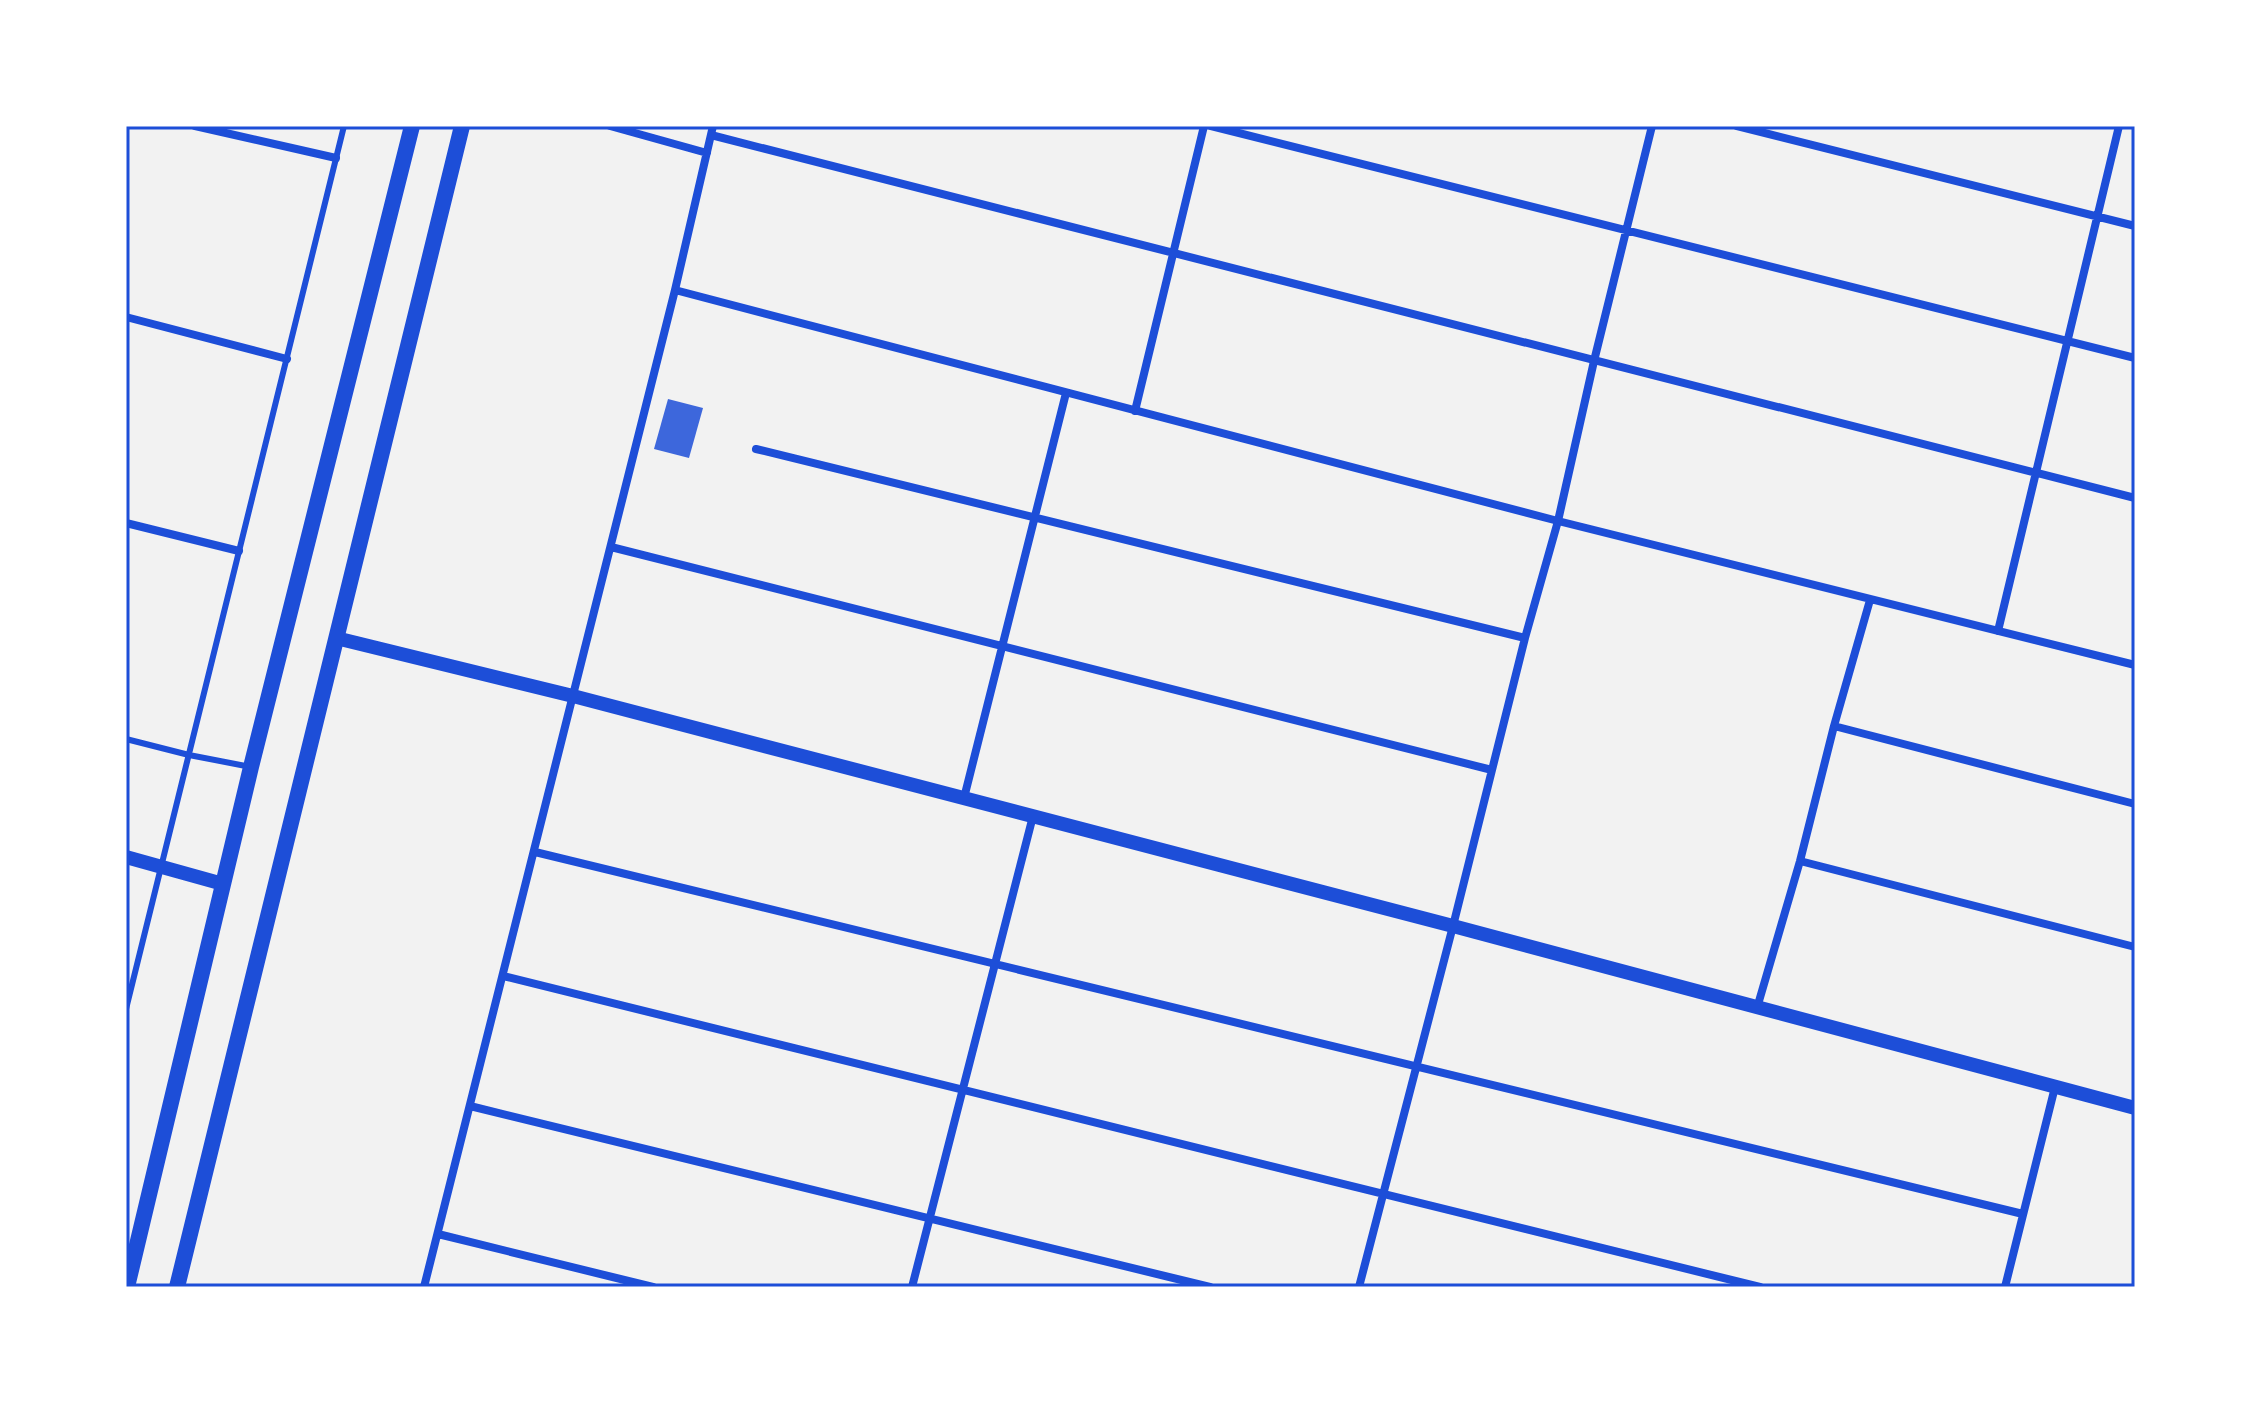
<svg xmlns="http://www.w3.org/2000/svg" width="2261" height="1413" font-family="Ubuntu,sans-serif">
  <style>
    .building { fill: #3d67dc }
    .lines { fill: none; stroke-linecap: round; stroke-linejoin: round }
    .service { stroke: #1d4ed8; stroke-width: 6 }
    .minor { stroke: #1d4ed8; stroke-width: 8 }
    .tertiary { stroke: #1d4ed8; stroke-width: 14 }
    .secondary { stroke: #1d4ed8; stroke-width: 16 }
    .neatline { fill: none; stroke: #1d4ed8; stroke-width: 3 }
  </style>
  <rect width="100%" height="100%" fill="#f2f2f2"/>
  <path class="building" d="M668 399 703 408 689 458 654 449Z"/>
  <g class="lines">
    <path class="service" d="M126 739 189 755 251 767
      M126 1009 344 126"/>
    <path class="minor" d="M195 126 336 158
      M610 126 707 153
      M1211 126 2135 358
      M1737 126 2135 226
      M711 135 2135 498
      M675 290 1558 521 2135 665
      M126 317 287 359
      M1135 411 1204 126
      M756 449 1525 638
      M126 523 239 551
      M611 547 1492 770
      M1998 631 2119 126
      M1834 726 2135 804
      M964 798 1066 393
      M535 852 2023 1214
      M1800 861 2135 947
      M503 976 1760 1287
      M1757 1008 1800 861 1834 726 1870 600
      M470 1106 1210 1287
      M438 1234 653 1287
      M424 1287 675 290 713 126
      M912 1287 1033 816
      M1359 1287 1453 926 1525 638 1558 521 1594 361 1652 126
      M2005 1287 2055 1087"/>
    <path class="tertiary" d="M336 638 573 696 1453 926 2135 1108
      M126 857 223 884"/>
    <path class="secondary" d="M127 1287 251 767 412 126
      M177 1287 462 126"/>
  </g>
  <rect width="2261" height="1413" fill="none" stroke="#ffffff" stroke-width="256"/>
  <rect x="128" y="128" width="2005" height="1157" class="neatline"/>
</svg>
